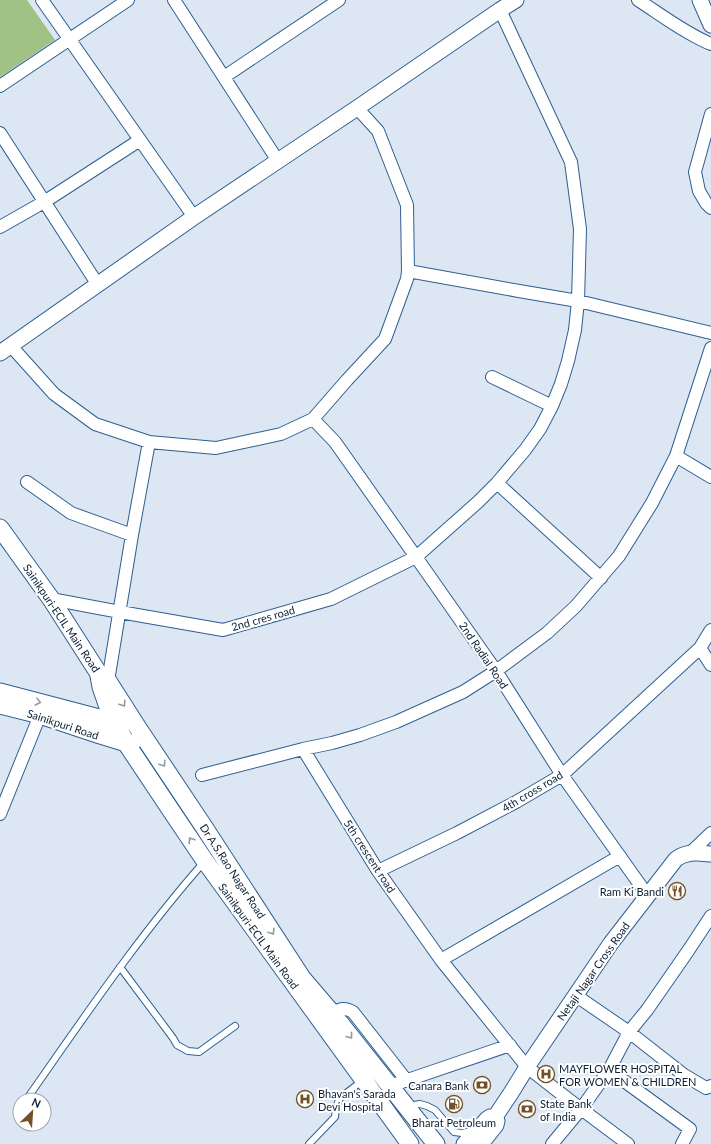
<svg xmlns="http://www.w3.org/2000/svg" width="711" height="1144" font-family="Lato,sans-serif">
  <style>
    .green { fill: #a1c285 }
    .lines { fill: none; stroke-linecap: round; stroke-linejoin: round }
    .service-casing { stroke: #2e5f92; stroke-width: 8 }
    .minor-casing { stroke: #2e5f92; stroke-width: 14 }
    .tertiary-casing { stroke: #2e5f92; stroke-width: 17 }
    .secondary-casing { stroke: #2e5f92; stroke-width: 19 }
    .service { stroke: #fff; stroke-width: 6 }
    .minor { stroke: #fff; stroke-width: 12 }
    .tertiary { stroke: #fff; stroke-width: 15 }
    .secondary { stroke: #fff; stroke-width: 17 }
    .oneway { stroke: #919aa4 }
    .labels { text-anchor: middle; dominant-baseline: central; stroke-width: 4; stroke-linejoin: round; paint-order: stroke }
    .street-label { font-size: 11px; fill: #0b1f35; stroke: #fff }
    .poi-label { font-size: 11px; fill: #0b1f35; stroke: #fff; text-anchor: start }
  </style>
  <rect width="100%" height="100%" fill="#dde7f3"/>
  <path class="green" d="M0 0H27L55 40 0 77Z"/>
  <g class="lines">
    <g class="service-casing">
      <path id="service" d="M120 967 173 1038 177 1045 188 1051 199 1052 235 1026
        M26 1100C83 1019 138 937 204 862
        M408 1106 420 1104 427 1106 435 1110 454 1132 462 1133 471 1131
        M309 1144 335 1117 336 1107 340 1098 362 1081"/>
    </g>
    <g class="minor-casing">
      <path id="minor" d="M42 0 194 217
        M174 0 278 161
        M638 0C660 14 686 34 711 44
        M224 77 339 0
        M0 86 128 0
        M711 114 695 172 699 191 706 203 711 208
        M0 133 98 285
        M0 227 44 202 140 140
        M408 271 519 291 578 301 711 333
        M11 346 54 394 95 424 149 442 216 448 281 434 313 419 347 380 385 339 407 279 408 271 407 205 378 131 357 108
        M492 377 552 406
        M313 419 335 442 416 557 496 671 562 775 648 896
        M676 456 711 477
        M27 482 71 513 132 535
        M497 483 601 578
        M51 599 120 612 223 630 331 599 416 557 478 502 497 483 525 450 540 429 552 406 561 384 568 361 575 330 578 301 580 229 571 162 500 10
        M700 648 711 665
        M104 685 108 681 132 535 149 442
        M303 749 378 871 441 960 527 1067 568 1099 628 1144
        M202 775 303 749 332 743 360 735 396 722 463 692 496 671 547 633 576 606 619 556 652 503 676 456 711 348
        M0 814 40 715
        M690 853 711 833
        M378 871 457 833 516 802 562 775 700 648 711 630
        M441 960 620 856
        M575 995 629 1032 684 1075 706 1088 711 1086
        M332 1013C341 1009 344 1007 353 1012L407 1081
        M609 1070 690 1129 682 1144
        M390 1086 510 1045
        M552 1144 581 1109 609 1070 629 1032 647 1010 688 951 711 916"/>
    </g>
    <g class="tertiary-casing">
      <path id="tertiary" d="M700 0 711 25
        M0 353 194 217 357 108 500 10 516 0
        M464 1144 487 1119 490 1117H495
        M481 1144 496 1125 497 1121 495 1117 511 1093 527 1067 611 943 676 859C687 851 698 853 711 854"/>
    </g>
    <g class="secondary-casing">
      <path id="secondary" d="M0 528 51 599 99 674 108 681 138 728 204 827 302 978 332 1013 436 1144
        M99 676 101 687 109 710 126 743 172 812 205 861 410 1144
        M0 692 122 724
        M0 705 40 715 100 735 126 743H132"/>
    </g>
    <use href="#service" class="service"/>
    <use href="#minor" class="minor"/>
    <use href="#tertiary" class="tertiary"/>
    <use href="#secondary" class="secondary"/>
  </g>
  <defs><path id="oneway-chevron" d="M-2-3.5L2.5 0L-2 3.5" fill="none" stroke-width="1.6" stroke-linecap="round" stroke-linejoin="round"/></defs>
  <g class="oneway">
    <use href="#oneway-chevron" transform="translate(38 702) rotate(14)"/>
    <use href="#oneway-chevron" transform="translate(123 704) rotate(57)"/>
    <use href="#oneway-chevron" transform="translate(163 764) rotate(56)"/>
    <use href="#oneway-chevron" transform="translate(191 840) rotate(-124)"/>
    <use href="#oneway-chevron" transform="translate(272 932) rotate(57)"/>
    <use href="#oneway-chevron" transform="translate(350 1036) rotate(52)"/>
  </g>
  <defs>
    <g id="restaurant-ring" transform="scale(0.9)"><circle r="9.5" fill="#fff" stroke="#715127" stroke-width="1.5"/><path d="M-5-6h1v4h1v-4h1v4h1v-4h1v5L-1.5 .5V6h-2V.5L-5-1ZM5-6V6H3V1.5H1.5Q1.5-4 5-6Z" fill="#715127"/></g>
    <g id="hospital-ring" transform="scale(0.9)"><circle r="9.5" fill="#fff" stroke="#715127" stroke-width="1.5"/><path d="M-5-5h3v3.5h4V-5h3V5h-3V1.5h-4V5h-3Z" fill="#715127"/></g>
    <g id="bank-ring" transform="scale(0.9)"><circle r="9.5" fill="#fff" stroke="#715127" stroke-width="1.5"/><path d="M-6-4H6V4H-6ZM0-2.3a2.3 2.3 0 1 0 0 4.6a2.3 2.3 0 1 0 0-4.6Z" fill="#715127"/></g>
    <g id="fuel-ring" transform="scale(0.9)"><circle r="9.5" fill="#fff" stroke="#715127" stroke-width="1.5"/><path d="M-5.5-6h7V0h2V4h1.3V-2.5L3-4.5l.8-.8L6-3V5H2.5V1h-1V6h-7ZM-4.2-4.7v3.2H.2V-4.7Z" fill="#715127"/></g>
  </defs>
  <g fill-rule="evenodd">
    <use href="#restaurant-ring" x="677" y="891"/>
    <use href="#hospital-ring" x="546" y="1074"/>
    <use href="#bank-ring" x="482" y="1085"/>
    <use href="#hospital-ring" x="305" y="1099"/>
    <use href="#fuel-ring" x="454" y="1104"/>
    <use href="#bank-ring" x="527" y="1109"/>
  </g>
  <g class="labels">
    <g class="street-label">
      <text transform="translate(62 618) rotate(56)">Sainikpuri-ECIL Main Road</text>
      <text transform="translate(263 618) rotate(-16)">2nd cres road</text>
      <text transform="translate(484 655) rotate(56)">2nd Radial Road</text>
      <text transform="translate(63 724) rotate(18)">Sainikpuri Road</text>
      <text transform="translate(532 791) rotate(-31)">4th cross road</text>
      <text transform="translate(370 856) rotate(57)">5th crescent road</text>
      <text transform="translate(233 871) rotate(57)">Dr A.S.Rao Nagar Road</text>
      <text transform="translate(259 936) rotate(54)">Sainikpuri-ECIL Main Road</text>
      <text transform="translate(593 971) rotate(-55)">Netaji Nagar Cross Road</text>
    </g>
    <g class="poi-label">
      <text x="664" y="891" text-anchor="end">Ram Ki Bandi</text>
      <text x="559" y="1068">MAYFLOWER HOSPITAL<tspan x="559" dy="13">FOR WOMEN &amp; CHILDREN</tspan></text>
      <text x="469" y="1085" text-anchor="end">Canara Bank</text>
      <text x="318" y="1093">Bhavan's Sarada<tspan x="318" dy="13">Devi Hospital</tspan></text>
      <text x="540" y="1103">State Bank<tspan x="540" dy="13">of India</tspan></text>
      <text x="454" y="1122" text-anchor="middle">Bharat Petroleum</text>
    </g>
  </g>
  <g transform="translate(32 1112) rotate(25)"><circle r="19" fill="#ffffff" stroke="#9da5ae"/>
  <path d="M0-3L7 15L0 10L-7 15Z" fill="#715127"/>
  <text y="-6" font-size="11" font-weight="bold" text-anchor="middle" fill="#0b1f35">N</text>
  </g>
</svg>
